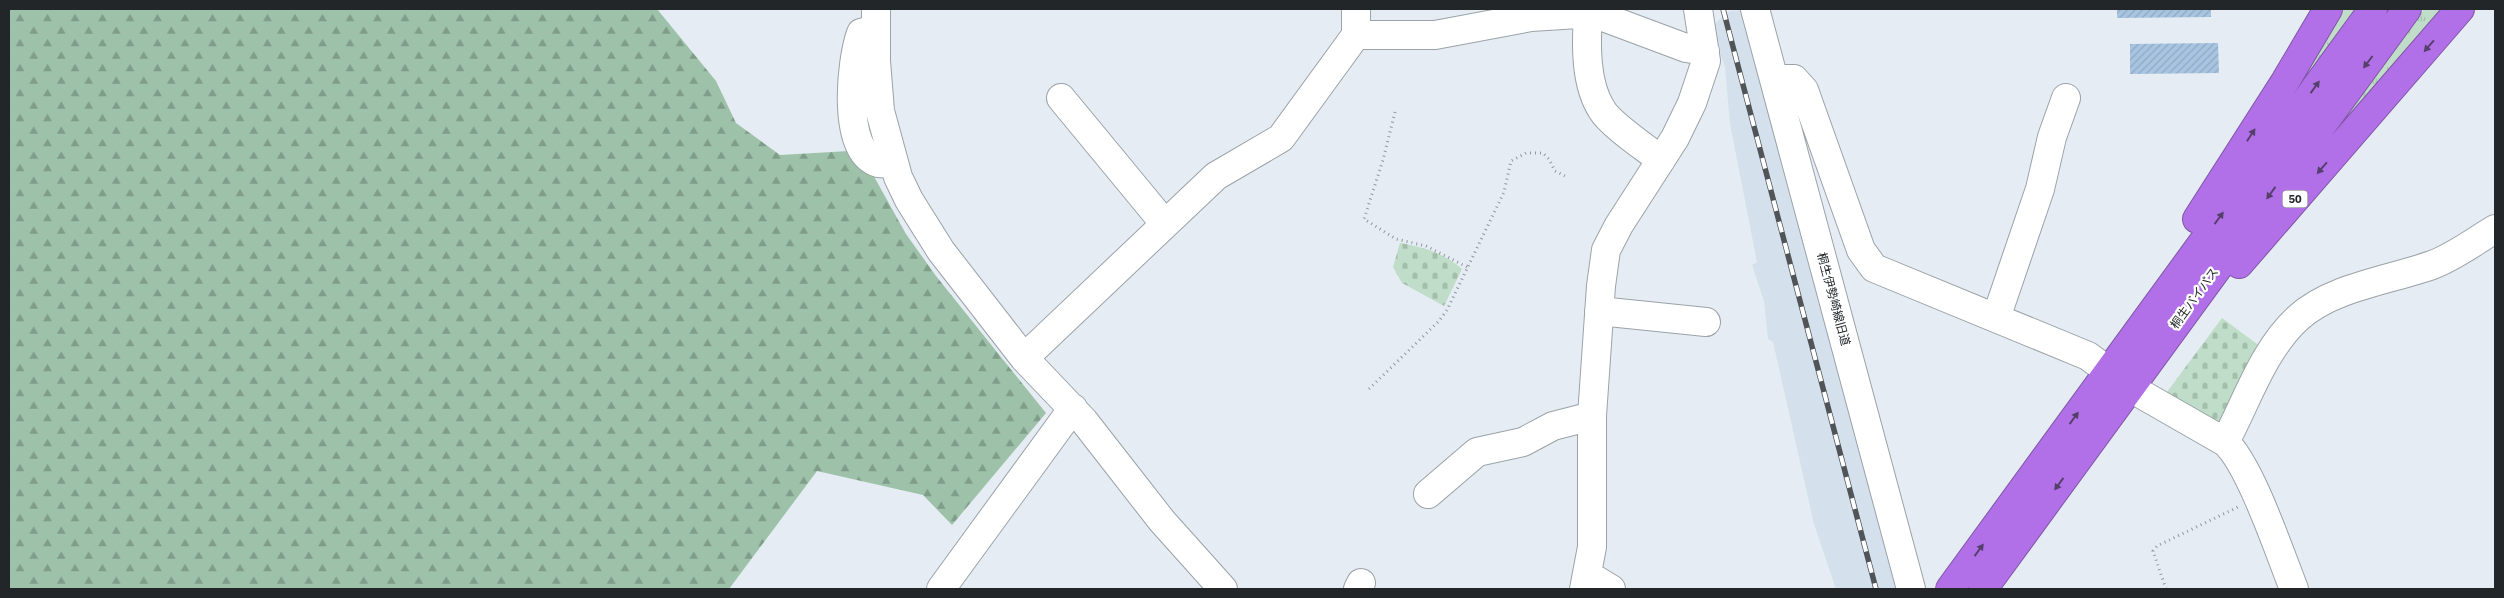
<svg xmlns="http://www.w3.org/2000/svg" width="2504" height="598" font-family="'IBM Plex Sans','Noto Sans JP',sans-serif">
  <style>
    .built { fill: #d4e1ed }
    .grass { fill: url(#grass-tufts) }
    .forest { fill: url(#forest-firs) }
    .cemetery { fill: url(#cemetery-stones) }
    .building { fill: url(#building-hatch) }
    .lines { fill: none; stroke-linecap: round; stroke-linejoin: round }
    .minor-casing { stroke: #9ba2a8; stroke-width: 30 }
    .highway-casing { stroke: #7f56a5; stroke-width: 30 }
    .path { stroke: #93989d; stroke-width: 3; stroke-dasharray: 1 4; stroke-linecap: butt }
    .minor { stroke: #fff; stroke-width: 28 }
    .highway { stroke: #b170e8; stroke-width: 28 }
    .rail-casing { stroke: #505457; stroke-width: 5.5 }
    .rail { stroke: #fff; stroke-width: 4; stroke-dasharray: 11; stroke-linecap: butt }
    .oneway { fill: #55406b }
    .labels { text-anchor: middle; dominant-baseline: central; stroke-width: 4.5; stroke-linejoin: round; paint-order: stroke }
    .shield { fill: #fff; stroke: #656768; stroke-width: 1 }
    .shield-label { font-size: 11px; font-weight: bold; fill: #232628 }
    .street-label { font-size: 12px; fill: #232628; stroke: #fff }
  </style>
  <defs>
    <pattern id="grass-tufts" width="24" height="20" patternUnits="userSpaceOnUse" patternTransform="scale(1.25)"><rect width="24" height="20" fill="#bfddc8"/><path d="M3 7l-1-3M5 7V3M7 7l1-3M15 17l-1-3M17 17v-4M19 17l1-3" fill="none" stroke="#a4beac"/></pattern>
    <pattern id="forest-firs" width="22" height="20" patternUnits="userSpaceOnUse" patternTransform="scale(1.25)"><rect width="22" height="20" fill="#9ec2a9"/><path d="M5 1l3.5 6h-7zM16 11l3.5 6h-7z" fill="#809d8a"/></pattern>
    <pattern id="cemetery-stones" width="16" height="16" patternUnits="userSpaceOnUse" patternTransform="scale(1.25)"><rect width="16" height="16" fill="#bfddc8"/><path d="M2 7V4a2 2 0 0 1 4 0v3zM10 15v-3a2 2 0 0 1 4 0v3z" fill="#a4beac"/></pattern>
    <pattern id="building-hatch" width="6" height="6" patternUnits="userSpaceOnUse" patternTransform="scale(1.25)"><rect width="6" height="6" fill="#a7c5e1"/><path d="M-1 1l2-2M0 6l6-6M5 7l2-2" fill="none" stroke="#8fa9c1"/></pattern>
  </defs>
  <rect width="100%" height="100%" fill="#e5ecf3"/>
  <path class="built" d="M1742 10 1896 589H1836L1814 524 1773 342 1768 339 1764 301 1752 265 1757 262 1730 124 1725 67 1712 30 1715 23 1730 11Z"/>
  <path class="grass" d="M2338 9H2359L2236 175Z
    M2424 9H2454L2280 208Z"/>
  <path class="forest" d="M9 9H657L716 81 736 123 780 155 849 151 867 164 906 234 936 276 1046 413 952 525 923 495 817 471 729 589H9Z"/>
  <path class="cemetery" d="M1400 243C1423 247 1444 253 1462 269L1444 306 1402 283 1393 267Z
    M2222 318 2265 350 2223 426 2164 396Z"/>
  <path class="building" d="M2117 9H2211V17L2117 18Z
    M2218 43 2219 73 2130 74V44Z"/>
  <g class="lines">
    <g class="minor-casing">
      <path id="minor" d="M876 9V61L880 111 898 177 909 200 941 251 1024 358 1084 421 1162 521 1223 589
        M1755 9 1911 589
        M1588 14C1586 44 1585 84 1602 110 1610 124 1647 149 1661 160
        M875 29 861 33C851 60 841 151 878 163 883 164 889 163 894 164
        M1356 35V9
        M1775 79H1794L1804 90 1861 250 1874 268 2088 356 2108 371
        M1061 98 1165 224
        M1599 311 1706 322
        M1996 318 2040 189 2052 137 2066 98
        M1024 358 1216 176 1281 138 1356 35H1435L1531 17 1578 14 1603 17 1686 48 1705 51
        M2129 387 2225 442C2250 464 2280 554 2294 589
        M2225 442C2247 401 2263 350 2298 318 2332 287 2390 280 2432 265 2454 257 2475 241 2495 229
        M1428 494 1477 452 1523 442 1553 426 1592 416
        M1588 575 1611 589
        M941 589 1073 408
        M1358 589 1361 583
        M1584 589 1592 547V416L1601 286 1606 250 1619 225 1675 138 1692 103 1706 61 1698 9"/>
    </g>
    <g class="highway-casing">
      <path id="highway" d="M2197 219 2286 80 2328 9
        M2239 264 2460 9
        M1950 589 2373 9
        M1983 589 2407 9"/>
    </g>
    <path class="path" d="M1395 112 1383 160 1364 219 1396 239 1426 246 1467 267
      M1369 389 1439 321 1447 310 1504 192 1511 161 1526 153H1543L1549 159 1555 171 1567 177
      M2166 589 2153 551 2157 546 2238 507"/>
    <use href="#minor" class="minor"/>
    <use href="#highway" class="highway"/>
    <g class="rail-casing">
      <path id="rail" d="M1723 9 1876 589"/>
    </g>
    <use href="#rail" class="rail"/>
  </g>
  <defs><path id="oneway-solid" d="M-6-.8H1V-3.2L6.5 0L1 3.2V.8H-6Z" transform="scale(1.25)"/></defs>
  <g class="oneway">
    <use href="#oneway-solid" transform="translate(2429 46) rotate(131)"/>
    <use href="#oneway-solid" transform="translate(2368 62) rotate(127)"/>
    <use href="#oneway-solid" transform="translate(2315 87) rotate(-54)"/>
    <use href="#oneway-solid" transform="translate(2251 135) rotate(-57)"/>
    <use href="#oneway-solid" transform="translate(2322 168) rotate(131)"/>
    <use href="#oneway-solid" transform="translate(2271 193) rotate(126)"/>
    <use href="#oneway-solid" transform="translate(2219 218) rotate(-54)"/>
    <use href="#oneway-solid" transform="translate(2074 418) rotate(-54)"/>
    <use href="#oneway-solid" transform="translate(2059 484) rotate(126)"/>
    <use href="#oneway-solid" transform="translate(1979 550) rotate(-54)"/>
  </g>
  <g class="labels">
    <rect class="shield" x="2282.5" y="190.5" width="25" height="17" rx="4"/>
    <g class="shield-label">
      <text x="2295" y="199">50</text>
    </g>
    <g class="street-label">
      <text transform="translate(2194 298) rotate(-54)">桐生バイパス</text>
      <text transform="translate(1834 299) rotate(75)">桐生伊勢崎線旧道</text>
    </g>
  </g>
  <rect width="2504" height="598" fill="none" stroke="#232628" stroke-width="20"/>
</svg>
